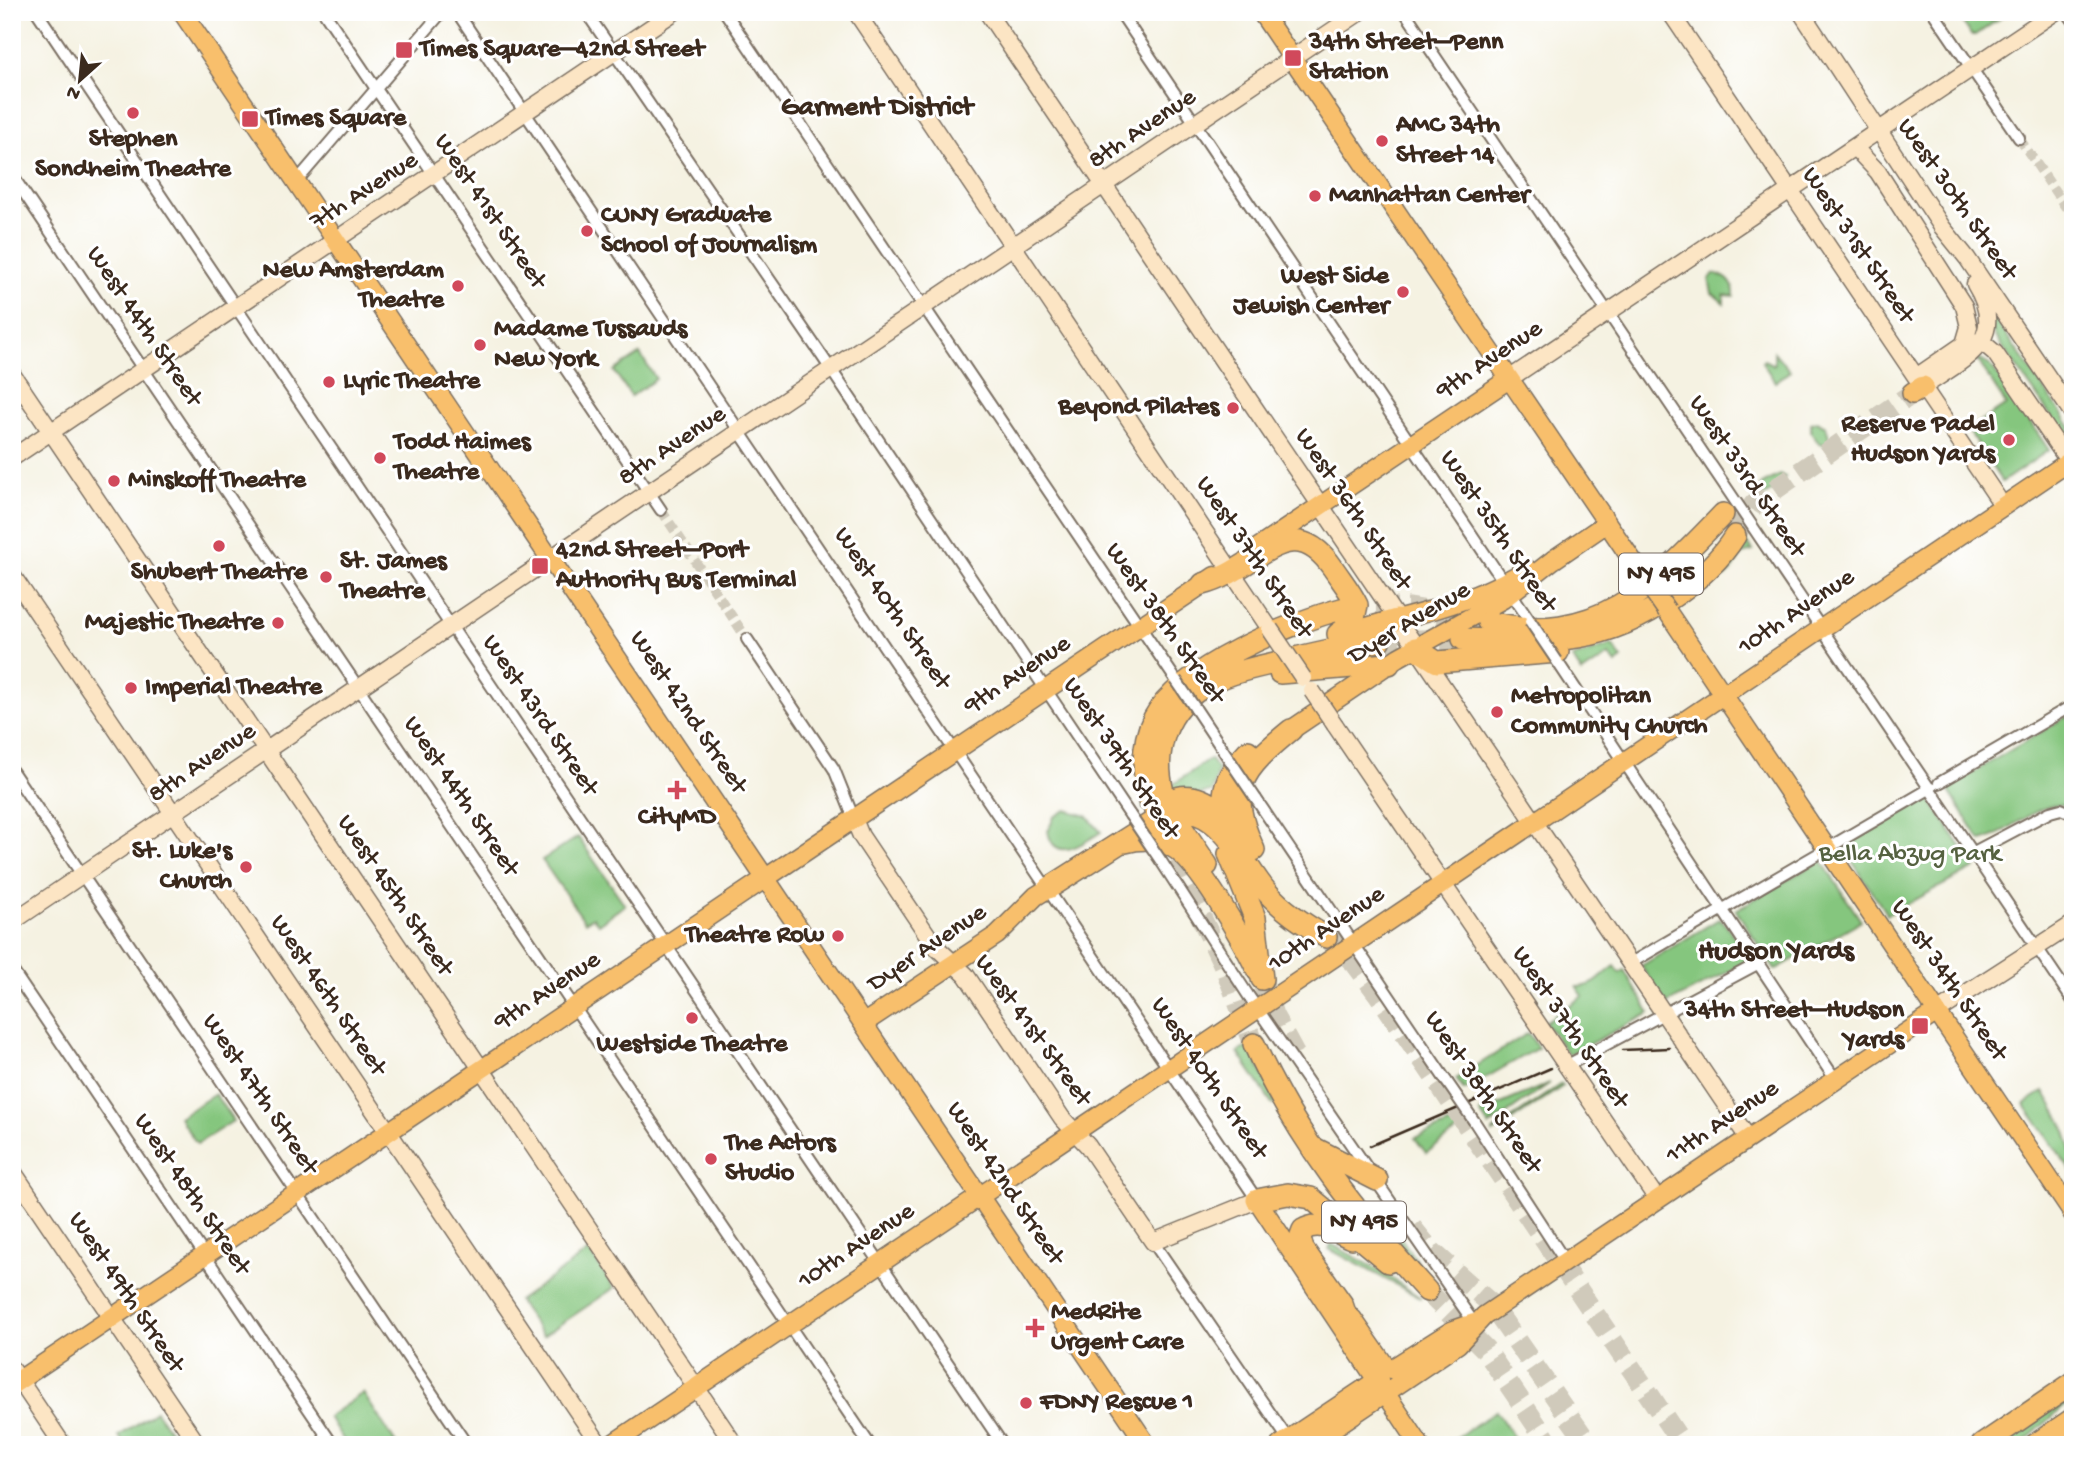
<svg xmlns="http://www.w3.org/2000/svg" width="2085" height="1457" font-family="'Gochi Hand',sans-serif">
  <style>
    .green { fill: #85c67e; stroke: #60784e; stroke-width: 2 }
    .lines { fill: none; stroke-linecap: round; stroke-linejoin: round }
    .street-tunnel { stroke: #d0cabb; stroke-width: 10; stroke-dasharray: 10 5; stroke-linecap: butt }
    .highway-tunnel { stroke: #d0cabb; stroke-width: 21; stroke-dasharray: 21 10; stroke-linecap: butt }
    .street-casing { stroke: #7c7063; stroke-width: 14 }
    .secondary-casing { stroke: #7c7063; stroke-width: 19 }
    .primary-casing { stroke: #7c7063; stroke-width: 21 }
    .highway-casing { stroke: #7c7063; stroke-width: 24 }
    .street { stroke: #fff; stroke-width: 10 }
    .secondary { stroke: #fce5c4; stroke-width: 16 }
    .primary { stroke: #f8bf6c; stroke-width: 18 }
    .highway { stroke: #f8bf6c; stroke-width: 21 }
    .rail { stroke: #3b2a1e; stroke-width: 2.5 }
    .street-bridge-casing { stroke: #7c7063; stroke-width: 14; stroke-linecap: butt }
    .secondary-bridge-casing { stroke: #7c7063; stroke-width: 19; stroke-linecap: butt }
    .primary-bridge-casing { stroke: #7c7063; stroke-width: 21; stroke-linecap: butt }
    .street-bridge { stroke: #fff; stroke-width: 10 }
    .secondary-bridge { stroke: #fce5c4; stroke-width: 16 }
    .primary-bridge { stroke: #f8bf6c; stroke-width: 18 }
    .poi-dot { fill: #d1495b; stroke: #fff; stroke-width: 2.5 }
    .labels { text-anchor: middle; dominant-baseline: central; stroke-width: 6; stroke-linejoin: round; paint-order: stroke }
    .shield { fill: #fff; stroke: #766a62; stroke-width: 2 }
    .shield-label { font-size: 24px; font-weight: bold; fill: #3b2a1e }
    .poi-label { font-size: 26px; font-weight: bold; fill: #3b2a1e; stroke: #fff; text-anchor: start }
    .street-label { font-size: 26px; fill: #3b2a1e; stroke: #fff }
    .park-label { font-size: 26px; fill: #556140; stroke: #fff }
    .neighbourhood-label { font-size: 28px; font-weight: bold; fill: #3b2a1e; stroke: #fff }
  </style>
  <rect width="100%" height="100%" fill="#fff"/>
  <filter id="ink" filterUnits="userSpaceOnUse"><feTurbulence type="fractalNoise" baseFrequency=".0143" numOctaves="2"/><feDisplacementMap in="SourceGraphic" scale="14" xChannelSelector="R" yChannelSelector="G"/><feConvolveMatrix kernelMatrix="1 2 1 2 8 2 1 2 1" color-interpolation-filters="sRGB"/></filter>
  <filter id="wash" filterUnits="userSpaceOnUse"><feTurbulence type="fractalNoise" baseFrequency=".00686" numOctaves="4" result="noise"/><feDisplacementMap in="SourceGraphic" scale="28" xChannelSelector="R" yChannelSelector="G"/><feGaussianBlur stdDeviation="1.57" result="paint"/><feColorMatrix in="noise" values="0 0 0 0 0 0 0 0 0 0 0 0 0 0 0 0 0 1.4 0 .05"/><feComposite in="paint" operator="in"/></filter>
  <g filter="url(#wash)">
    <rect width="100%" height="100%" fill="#f5f2e2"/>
    <path class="green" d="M1956 12H1984L1990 21 2002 12H2009L1976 35H1971Z
      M1715 274C1727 276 1735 284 1734 296L1724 295V303L1712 293 1709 279Z
      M1985 305 2073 430V439L2071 436 2067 439 1977 311Z
      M1774 352 1790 371 1775 382 1762 362 1764 360 1774 365Z
      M640 354 656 379 631 396 614 371Z
      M1971 360H1981L1991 366 2049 450 2002 482 1968 430 2006 405 1979 362Z
      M1816 421 1826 426 1830 440 1826 445 1819 443 1811 433V423Z
      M1780 475 1785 477C1778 487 1766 499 1754 497L1762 484Z
      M1742 536 1753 551 1742 554 1731 572 1686 604 1684 599Z
      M1612 645 1622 659 1616 664 1609 655 1582 673 1572 658Z
      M2073 713V807C2041 795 2010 835 1981 841L1947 788Z
      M1210 759 1218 770 1212 792 1148 805 1142 809V806Z
      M1928 797 1975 868 1887 915 1843 847Z
      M1066 810 1087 816 1101 832C1084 843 1054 865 1048 831L1054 817Z
      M578 837 625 905 598 924 593 917 585 922 542 860Z
      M1821 860 1861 921 1775 970 1736 910Z
      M1719 919 1723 921 1747 956V962L1667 1004 1641 966Z
      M1615 966 1620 973 1624 970 1650 1013 1568 1055 1545 1022 1583 996 1577 987C1598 986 1600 976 1615 966Z
      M1528 1033 1538 1048 1464 1090 1456 1079Z
      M1249 1046 1277 1103 1273 1105 1238 1052Z
      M1550 1083 1489 1126 1480 1113Z
      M1561 1084 1563 1086 1493 1133V1131Z
      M2044 1091C2062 1121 2073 1137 2073 1173L2024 1104Z
      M215 1094 233 1121 197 1144 179 1117Z
      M1456 1122 1460 1130 1426 1153 1415 1138Z
      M1380 1207 1433 1285 1374 1215 1373 1209 1378 1212Z
      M1331 1244 1381 1271 1421 1298 1329 1249Z
      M589 1251 614 1288 543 1336 518 1301Z
      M363 1393 397 1445H347L328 1417Z
      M2073 1395V1399L2020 1445H1999Z
      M156 1411 179 1445H125L119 1436Z
      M1496 1411 1519 1445H1456L1453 1440Z"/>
  </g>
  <g filter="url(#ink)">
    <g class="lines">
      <path class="street-tunnel" d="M2019 138 2073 218
        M661 510 747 639"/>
      <path class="highway-tunnel" d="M1735 536 1754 504 1913 393
        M1345 608H1410L1483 621
        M1379 641 1463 639
        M1161 833 1226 970 1254 1044
        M1326 937 1355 963 1379 995 1683 1445
        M1262 979 1273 1015 1297 1059
        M1412 1228 1430 1250 1490 1303 1589 1445
        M1427 1291 1485 1349 1550 1445"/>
      <g class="street-casing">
        <path id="street" d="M37 12 1003 1445
          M324 12 661 510
          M457 12 1257 1200
          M586 12 822 356 1130 815
          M725 12 1176 680
          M1120 12 1530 621
          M1405 12 2073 1001
          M1933 12 2019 138
          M2067 12 2073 20
          M12 175 870 1445
          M296 182 442 12
          M747 639 834 769 854 819
          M1557 661 1835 1079
          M1195 708 1227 756
          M12 771 467 1445
          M1939 783 2073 705
          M1256 799 1447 1082
          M1972 853 2050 812 2061 809 2073 814
          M1161 861 1248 995 1474 1323
          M1629 964 1931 788
          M12 970 333 1445
          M1566 1066 1759 963
          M1474 1121 1565 1261
          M1153 1242 1290 1442"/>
      </g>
      <g class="secondary-casing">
        <path id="secondary" d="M856 12 1270 629
          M987 12 1748 1138
          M1670 12 2003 506
          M1801 12 1942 227 1967 258 2073 414
          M1855 148 1878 172 1964 306 1969 327 1964 344
          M1982 342 1995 353 2069 462
          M12 374 735 1445
          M1916 377 1964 344 1973 341
          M1509 379 2055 12
          M1923 387C1964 359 2010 341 1975 284
          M12 458 674 12
          M12 575 600 1445
          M1335 725 1657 1199
          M854 819 861 836 935 946 966 975 1062 1118 1088 1146 1153 1242 1257 1200
          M12 922 1360 12
          M1937 1012 2073 924
          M12 1170 198 1445
          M12 1369 63 1445"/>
      </g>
      <g class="primary-casing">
        <path id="primary" d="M182 12 1147 1445
          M1261 12 1645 579
          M1259 547 1509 379
          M1667 611 2073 1214
          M1396 620C1440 609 1490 594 1527 569
          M1291 730 1399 657 1503 599 1553 560 1607 523
          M864 1023 997 935 1036 896 1049 888
          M1257 1200 1420 1445
          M1352 1318 1384 1364 1391 1369 1451 1331 1474 1323
          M12 1385 1215 576
          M611 1445 2073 459
          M1280 1445 1379 1379
          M1308 1445 1458 1344 1484 1316 1937 1012"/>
      </g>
      <g class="highway-casing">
        <path id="highway" d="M1913 393 1923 387
          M1203 584C1257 571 1290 506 1333 568 1341 580 1351 592 1357 605L1353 623 1338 634
          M1488 622C1597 647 1653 587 1723 514
          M1348 634 1396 620
          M1463 639C1549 642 1600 647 1674 596 1698 580 1720 560 1735 536
          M1415 648 1437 662 1558 652
          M1280 673 1389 664
          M1163 792C1158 771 1158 754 1165 733 1184 681 1235 672 1283 661 1315 653 1346 646 1379 641
          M1149 801C1143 775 1141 743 1154 718 1181 667 1291 622 1345 608
          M1155 812C1187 779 1218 805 1240 833
          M1225 813C1220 787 1230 770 1248 751
          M1182 828 1207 865
          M1125 842C1141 838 1157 837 1172 846 1198 859 1244 942 1258 971
          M1254 850C1226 788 1241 771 1291 730
          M1229 854 1255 918 1262 979
          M1049 888 1162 816C1216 794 1239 859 1266 891 1282 910 1304 924 1326 937
          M1254 1044C1296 1138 1358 1216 1427 1291
          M1314 1148 1377 1180
          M1257 1200 1288 1194 1311 1198 1388 1262
          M1351 1238C1336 1231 1319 1220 1303 1230L1300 1238 1303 1249 1342 1304 1357 1348
          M1982 1445 2073 1383
          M2035 1445 2073 1419"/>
      </g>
      <use href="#street" class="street"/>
      <use href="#secondary" class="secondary"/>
      <use href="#primary" class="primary"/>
      <use href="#highway" class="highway"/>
      <path class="rail" d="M1623 1050 1669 1048
        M1370 1146 1551 1068"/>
      <g class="street-bridge-casing">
        <path id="street-bridge" d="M1530 621 1557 661
          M1176 680 1195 708
          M1227 756 1256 799
          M1130 815 1161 861
          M1447 1082 1474 1121"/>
      </g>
      <g class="secondary-bridge-casing">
        <path id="secondary-bridge" d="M1270 629 1303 678
          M1312 691 1335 725"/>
      </g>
      <g class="primary-bridge-casing">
        <path id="primary-bridge" d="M1645 579 1667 611"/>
      </g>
      <use href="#street-bridge" class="street-bridge"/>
      <use href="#secondary-bridge" class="secondary-bridge"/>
      <use href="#primary-bridge" class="primary-bridge"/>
    </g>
  </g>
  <g class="poi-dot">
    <rect x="395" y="41" width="18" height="18" rx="3.5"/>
    <rect x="1284" y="49" width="18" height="18" rx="3.5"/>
    <circle cx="133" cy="113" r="7"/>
    <rect x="241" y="110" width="18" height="18" rx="3.5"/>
    <circle cx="1382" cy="141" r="7"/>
    <circle cx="1315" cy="196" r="7"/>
    <circle cx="587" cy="231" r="7"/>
    <circle cx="458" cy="286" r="7"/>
    <circle cx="1403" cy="292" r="7"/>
    <circle cx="480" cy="345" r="7"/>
    <circle cx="329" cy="382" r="7"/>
    <circle cx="1233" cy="408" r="7"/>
    <circle cx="2009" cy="440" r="7"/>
    <circle cx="380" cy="458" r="7"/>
    <circle cx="114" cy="481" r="7"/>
    <circle cx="219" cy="546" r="7"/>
    <rect x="531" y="557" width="18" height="18" rx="3.5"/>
    <circle cx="326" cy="577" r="7"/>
    <circle cx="278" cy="623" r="7"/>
    <circle cx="131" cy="688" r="7"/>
    <circle cx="1497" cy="712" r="7"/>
    <path d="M673.5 779.5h7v7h7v7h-7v7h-7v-7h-7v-7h7z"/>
    <circle cx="246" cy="867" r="7"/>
    <circle cx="838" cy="936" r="7"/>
    <circle cx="692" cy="1018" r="7"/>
    <rect x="1911" y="1017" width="18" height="18" rx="3.5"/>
    <circle cx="711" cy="1159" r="7"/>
    <path d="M1031.5 1317.5h7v7h7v7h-7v7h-7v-7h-7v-7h7z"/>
    <circle cx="1026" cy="1403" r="7"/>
  </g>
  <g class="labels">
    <g class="shield">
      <rect x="1619" y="553.5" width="84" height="41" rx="5"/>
      <rect x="1322" y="1201.5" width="84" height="41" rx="5"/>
    </g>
    <g class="shield-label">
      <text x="1661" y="574">NY 495</text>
      <text x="1364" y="1222">NY 495</text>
    </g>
    <g class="poi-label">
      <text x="1309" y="43">34th Street–Penn<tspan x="1309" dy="30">Station</tspan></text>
      <text x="420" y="50">Times Square–42nd Street</text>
      <text x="266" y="119">Times Square</text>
      <text x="1396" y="126">AMC 34th<tspan x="1396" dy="30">Street 14</tspan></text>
      <text x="133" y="140" text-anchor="middle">Stephen<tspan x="133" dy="30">Sondheim Theatre</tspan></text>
      <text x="1329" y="196">Manhattan Center</text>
      <text x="601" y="216">CUNY Graduate<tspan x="601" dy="30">School of Journalism</tspan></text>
      <text x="444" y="271" text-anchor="end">New Amsterdam<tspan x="444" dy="30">Theatre</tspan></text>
      <text x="1389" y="277" text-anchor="end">West Side<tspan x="1389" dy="30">Jewish Center</tspan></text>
      <text x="494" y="330">Madame Tussauds<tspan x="494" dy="30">New York</tspan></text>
      <text x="343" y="382">Lyric Theatre</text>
      <text x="1219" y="408" text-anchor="end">Beyond Pilates</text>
      <text x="1995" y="425" text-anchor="end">Reserve Padel<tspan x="1995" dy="30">Hudson Yards</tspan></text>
      <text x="394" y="443">Todd Haimes<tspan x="394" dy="30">Theatre</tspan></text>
      <text x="128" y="481">Minskoff Theatre</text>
      <text x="556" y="551">42nd Street–Port<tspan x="556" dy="30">Authority Bus Terminal</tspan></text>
      <text x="340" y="562">St. James<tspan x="340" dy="30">Theatre</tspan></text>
      <text x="219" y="573" text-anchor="middle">Shubert Theatre</text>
      <text x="264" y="623" text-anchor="end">Majestic Theatre</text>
      <text x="145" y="688">Imperial Theatre</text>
      <text x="1511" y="697">Metropolitan<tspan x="1511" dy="30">Community Church</tspan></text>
      <text x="677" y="818" text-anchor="middle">CityMD</text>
      <text x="232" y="852" text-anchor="end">St. Luke's<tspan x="232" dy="30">Church</tspan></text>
      <text x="824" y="936" text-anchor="end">Theatre Row</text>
      <text x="1904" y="1011" text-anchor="end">34th Street–Hudson<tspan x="1904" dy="30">Yards</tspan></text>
      <text x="692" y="1045" text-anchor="middle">Westside Theatre</text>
      <text x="725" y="1144">The Actors<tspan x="725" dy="30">Studio</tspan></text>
      <text x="1051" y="1313">MedRite<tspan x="1051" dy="30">Urgent Care</tspan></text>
      <text x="1040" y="1403">FDNY Rescue 1</text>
    </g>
    <g class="street-label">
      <text transform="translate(1143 130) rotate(-34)">8th Avenue</text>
      <text transform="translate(365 192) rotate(-33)">7th Avenue</text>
      <text transform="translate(1956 200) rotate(55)">West 30th Street</text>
      <text transform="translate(489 212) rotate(56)">West 41st Street</text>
      <text transform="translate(1857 246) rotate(56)">West 31st Street</text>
      <text transform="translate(143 327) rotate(56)">West 44th Street</text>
      <text transform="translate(1490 361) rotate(-34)">9th Avenue</text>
      <text transform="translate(673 447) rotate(-34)">8th Avenue</text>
      <text transform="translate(1746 477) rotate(56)">West 33rd Street</text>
      <text transform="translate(1352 510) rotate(56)">West 36th Street</text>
      <text transform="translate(1497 532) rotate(56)">West 35th Street</text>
      <text transform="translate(1253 558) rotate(56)">West 37th Street</text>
      <text transform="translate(891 609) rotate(56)">West 40th Street</text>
      <text transform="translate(1797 613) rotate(-34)">10th Avenue</text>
      <text transform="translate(1164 624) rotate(55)">West 38th Street</text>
      <text transform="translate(1410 624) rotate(-31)">Dyer Avenue</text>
      <text transform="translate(1018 676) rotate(-34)">9th Avenue</text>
      <text transform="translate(687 713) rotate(56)">West 42nd Street</text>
      <text transform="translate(539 716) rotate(56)">West 43rd Street</text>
      <text transform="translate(1120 759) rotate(56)">West 39th Street</text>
      <text transform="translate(203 764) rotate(-34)">8th Avenue</text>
      <text transform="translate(460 797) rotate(56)">West 44th Street</text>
      <text transform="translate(394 896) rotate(56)">West 45th Street</text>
      <text transform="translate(1327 930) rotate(-34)">10th Avenue</text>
      <text transform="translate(928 949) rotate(-34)">Dyer Avenue</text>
      <text transform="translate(1948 981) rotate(56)">West 34th Street</text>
      <text transform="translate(548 992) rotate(-34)">9th Avenue</text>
      <text transform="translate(327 996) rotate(56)">West 46th Street</text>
      <text transform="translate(1569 1028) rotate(56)">West 37th Street</text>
      <text transform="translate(1032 1031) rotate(54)">West 41st Street</text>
      <text transform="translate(1208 1079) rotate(56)">West 40th Street</text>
      <text transform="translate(1482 1093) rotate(56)">West 38th Street</text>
      <text transform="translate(259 1095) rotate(56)">West 47th Street</text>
      <text transform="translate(1723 1123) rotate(-34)">11th Avenue</text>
      <text transform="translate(1004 1184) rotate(56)">West 42nd Street</text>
      <text transform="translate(191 1195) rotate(56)">West 48th Street</text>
      <text transform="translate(857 1247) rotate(-34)">10th Avenue</text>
      <text transform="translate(125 1293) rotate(56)">West 49th Street</text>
    </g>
    <g class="park-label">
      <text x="1910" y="855">Bella Abzug Park</text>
    </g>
    <g class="neighbourhood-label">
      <text x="877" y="108">Garment District</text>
      <text x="1776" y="952">Hudson Yards</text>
    </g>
  </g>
  <rect width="2085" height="1457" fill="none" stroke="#fff" stroke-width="42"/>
  <g transform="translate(80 80) rotate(207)" stroke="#ffffff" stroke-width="5" paint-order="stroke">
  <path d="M0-5L12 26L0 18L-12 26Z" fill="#3b2a1e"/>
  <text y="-10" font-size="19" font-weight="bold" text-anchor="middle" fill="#3b2a1e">N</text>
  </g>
</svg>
